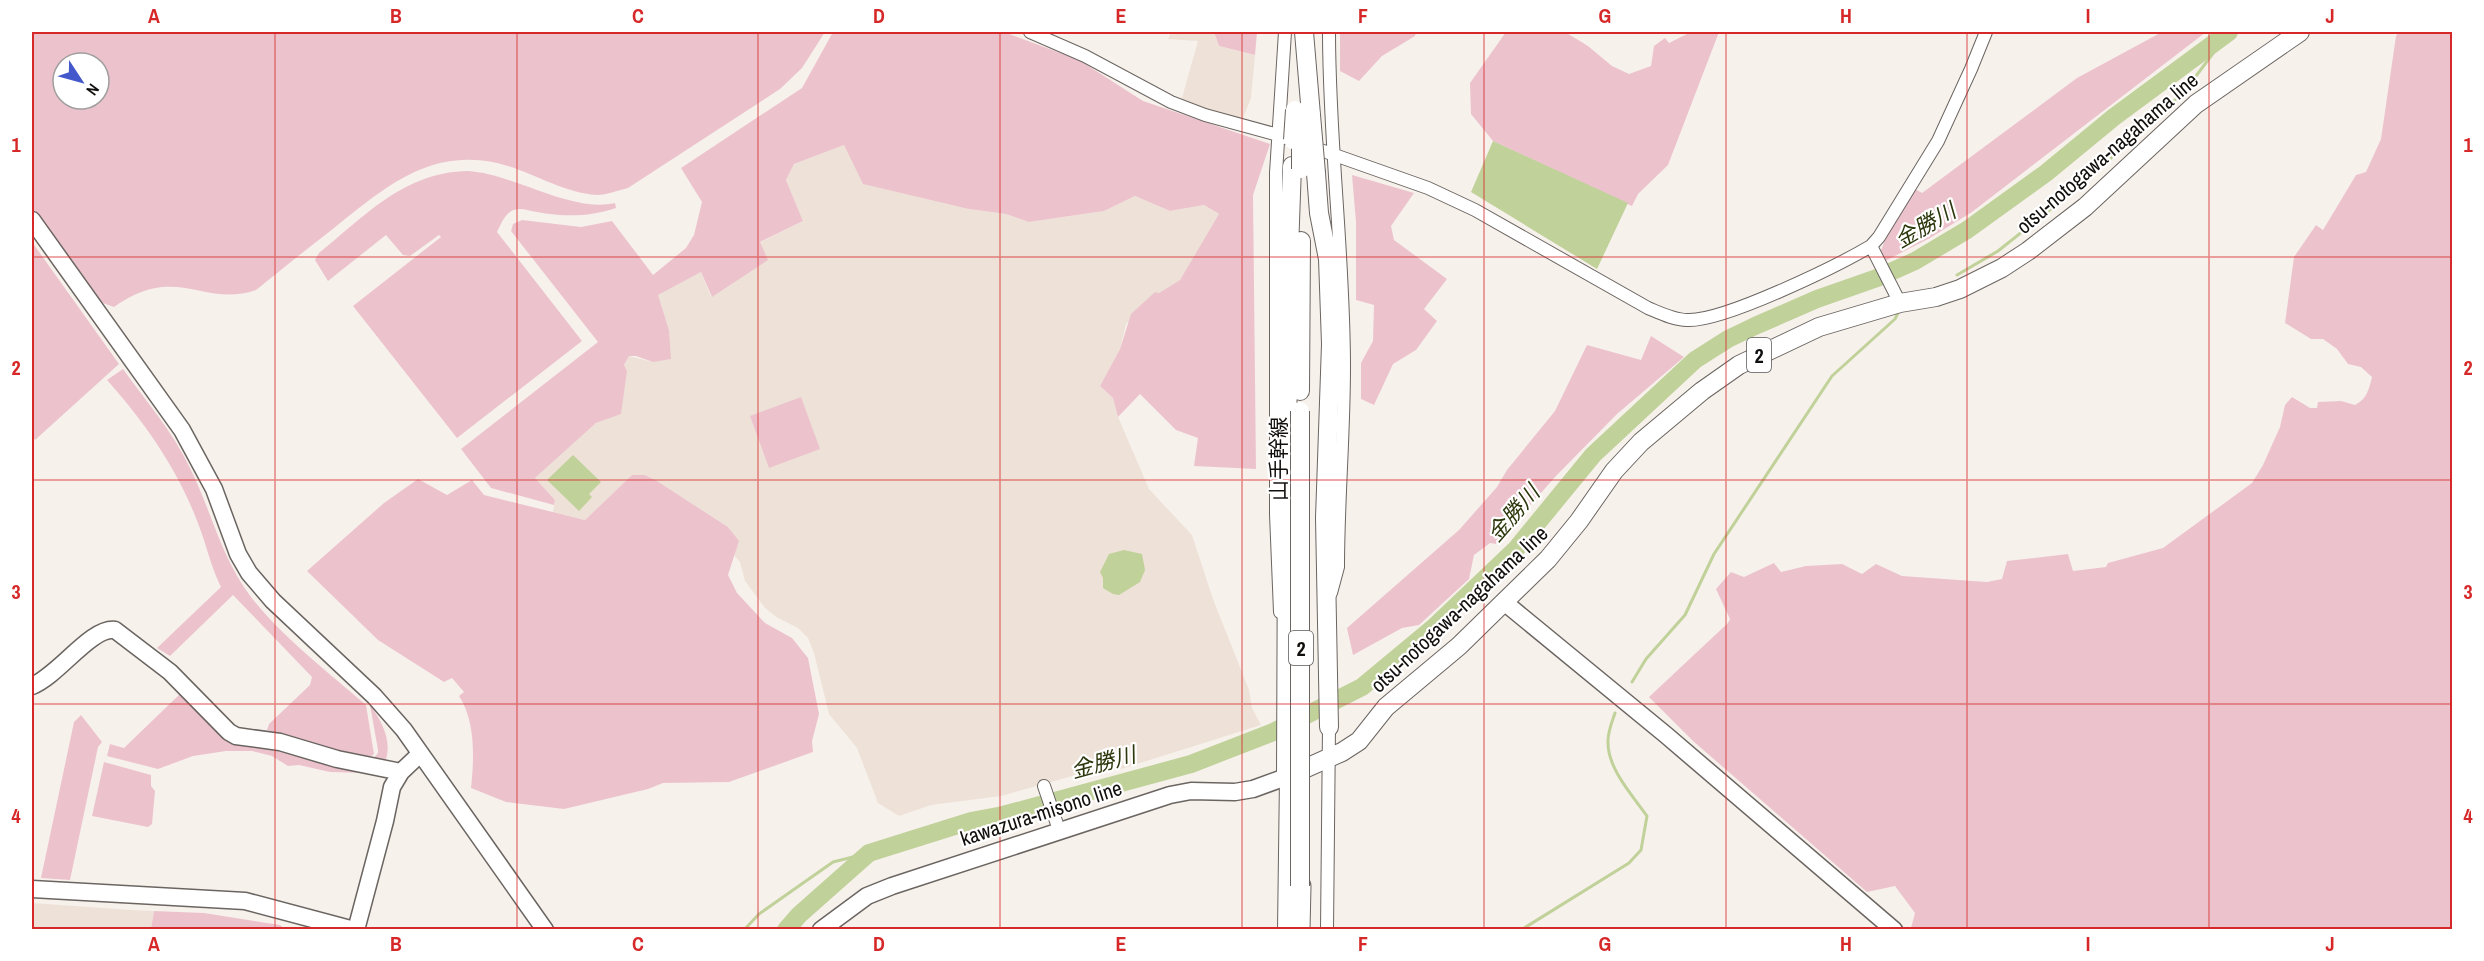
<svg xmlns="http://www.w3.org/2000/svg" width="2484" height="961" font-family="'Archivo Narrow','Noto Sans JP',sans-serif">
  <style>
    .built { fill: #eee2d8 }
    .green { fill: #ecc3cd; fill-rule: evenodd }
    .water { fill: #c0d199 }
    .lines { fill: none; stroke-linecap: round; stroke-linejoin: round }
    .stream { stroke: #c0d199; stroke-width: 3 }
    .river { stroke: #c0d199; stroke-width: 18 }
    .street-casing { stroke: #6b6561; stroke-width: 14 }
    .secondary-casing { stroke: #6b6561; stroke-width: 19 }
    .primary-casing { stroke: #6b6561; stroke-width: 20 }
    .highway-casing { stroke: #6b6561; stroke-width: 23 }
    .street { stroke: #fff; stroke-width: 12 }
    .secondary { stroke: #fff; stroke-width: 16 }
    .primary { stroke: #fff; stroke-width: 18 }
    .highway { stroke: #fff; stroke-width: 21 }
    .primary-bridge-casing { stroke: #6b6561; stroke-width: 20; stroke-linecap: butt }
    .primary-bridge { stroke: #fff; stroke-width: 18 }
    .grid { fill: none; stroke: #d62828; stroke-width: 1.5; stroke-opacity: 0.55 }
    .labels { text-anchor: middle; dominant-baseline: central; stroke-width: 4.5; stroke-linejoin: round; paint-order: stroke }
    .shield { fill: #fff; stroke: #585756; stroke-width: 1.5 }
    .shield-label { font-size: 20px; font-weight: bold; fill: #110f0d }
    .street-label { font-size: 21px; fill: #110f0d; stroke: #fff }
    .water-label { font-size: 22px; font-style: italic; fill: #2c370c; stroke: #fff }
    .neatline { fill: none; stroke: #d62828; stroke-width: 2 }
    .grid-label { font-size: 20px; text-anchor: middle; font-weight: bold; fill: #d62828 }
  </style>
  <rect width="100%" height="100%" fill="#f7f1ec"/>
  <path class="built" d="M1171 32H1214L1219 46 1255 55 1251 98 1242 121 1181 101 1198 41 1168 39Z
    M844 145 969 209 1006 214 1029 222 1104 211 1135 196 1170 211 1204 205 1220 215 1180 280 1159 293 1126 324 1120 349 1100 386 1113 398 1118 417 1149 489 1192 535 1213 599 1249 690 1252 708 1261 725 1118 770 1101 768 1001 796 931 805 899 816 878 803 857 748 829 714 814 653 808 638 798 628 778 618 765 608 745 581 740 562 733 554 738 541 728 527 657 481 645 475H632L585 520 553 512 555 500 535 478 596 423 621 413 624 365 629 356 653 362 669 330 657 295 701 272 711 297 759 243 803 221 786 180 794 164Z
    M32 903 131 910 154 911 151 929H32Z"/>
  <path class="green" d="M32 32H825L802 68 780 89 628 188C619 190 607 195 597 195 562 193 531 171 497 163 429 148 384 188 334 228 308 248 282 269 256 290 219 303 196 284 162 287 144 289 128 297 114 307L100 302 32 211ZM63 63H99V99H63Z
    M833 32H1004L1079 60 1143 101 1270 144 1253 195 1256 469 1194 466 1198 438 1176 430 1140 394 1118 417 1113 398 1100 386 1120 349 1131 314 1155 292 1159 293 1180 280 1219 214 1204 205 1170 211 1135 196 1104 211 1029 222 1006 214 969 209 863 184 844 145 794 164 786 180 803 221 760 242 768 260 712 297 701 272 658 295 669 330 671 359 653 362 636 356H629L624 365 627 371 621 414 596 423 535 478 555 500 554 505 491 488 461 449 598 342 511 231 513 224 522 220 581 227 612 221 653 275 686 248 694 235 702 202 681 168 802 88Z
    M1214 32H1257L1255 55 1219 46Z
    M1340 32H1416L1415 36 1382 56 1359 81 1340 71Z
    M1506 32H1565L1588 46 1612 66 1629 74 1651 66 1654 46 1665 38 1669 43 1687 34 1688 32H1719L1668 165 1638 194 1632 206 1493 141 1471 114 1470 83Z
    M2162 32H2206L1972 212 1930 238 1885 261 1880 253 1892 222 1915 189 1922 193 2077 78Z
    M2399 32H2452V929H1913L1911 928 1915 913 1895 886 1867 892 1693 741 1649 697 1728 623 1730 619 1716 589 1731 572 1744 577 1774 563 1781 572 1806 566 1842 564 1862 574 1876 564 1902 576 1987 582 2002 579 2007 561 2068 554 2073 571 2106 567 2108 563 2163 548 2252 483 2263 465 2280 427 2285 405 2292 397 2310 408H2317L2318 402 2341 401 2355 405C2367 399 2369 389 2372 377L2361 367 2348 364 2337 349 2323 339H2311L2285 323 2294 257 2316 225 2323 230 2356 175 2366 172 2381 139 2396 36Z
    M468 171C515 174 570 213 615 203L616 208C590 217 564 217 537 212 528 211 518 206 510 212 504 216 500 226 497 232L582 341 457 438 353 306 441 237 439 235 410 256 403 255 386 235 328 281 315 260 319 253C365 216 404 172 468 171Z
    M1352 175 1414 193 1391 226 1394 240 1447 279 1424 309 1437 321 1416 350 1393 364 1374 405 1361 399V363L1373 341 1374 305 1356 300V222Z
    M32 242 119 364 35 440 32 436Z
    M1651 336 1684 357 1617 414 1555 477 1496 544 1490 543 1474 555 1469 579 1419 625 1402 628 1353 655 1347 628 1459 530 1497 487 1507 470 1555 411 1587 345 1641 360Z
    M123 369C146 401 173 432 190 468 209 506 219 548 242 584 269 627 328 672 366 705L374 754 366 760 267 730 269 724 310 685 312 677 233 595 170 656 157 648 221 587C211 567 207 547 199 526 179 471 146 424 107 380Z
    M801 397 820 449 769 468 750 416Z
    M632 475H645L657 481 728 527 739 541 728 575 737 593 765 623 792 638 808 658 819 714 812 741 813 752 729 782 663 783 648 789 564 809 506 802 471 788C474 759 476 722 459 696L464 692 452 678 444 682 378 640 307 571 384 503 418 479 447 495 472 480 484 495 585 520Z
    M181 693 249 742 367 773 330 772 299 765 288 766 272 756 252 751H226L193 756 158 769 107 756 110 744 124 748Z
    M370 705C382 721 393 742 385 762L372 760 378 753V750Z
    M81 715 102 742 98 747 70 880 41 878 74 722Z
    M104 762 151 775V786L155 791 152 824 148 827 92 816Z
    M154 911 204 913 280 925 285 929H151Z"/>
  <path class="water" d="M1493 141 1628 203 1597 269 1471 192Z
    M573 455 601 482 589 494 592 497 579 511 547 480Z
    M1124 550 1142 554 1145 570 1140 582 1119 595 1113 594 1103 588V578L1100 572 1109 554Z"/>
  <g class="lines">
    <path class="stream" d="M1957 275 1998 251 2076 189 2162 113 2187 88 2229 32
      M1632 682 1646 659 1685 615 1714 554 1832 376 1895 319 1898 313
      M744 930 759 914 833 862 869 853
      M1521 930 1629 863 1641 850 1647 816C1632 795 1607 768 1608 741 1608 731 1612 722 1615 713"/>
    <path class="river" d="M786 930 799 915 869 853 971 821 1003 815 1191 764 1271 733 1362 687 1433 628 1516 549 1593 455 1695 360 1728 339 1755 326 1817 299 1877 278 1915 261 1967 230 2046 173 2114 117 2229 32"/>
    <g class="street-casing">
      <path id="street" d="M1030 32 1085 56 1171 102 1205 115 1278 135 1428 188 1475 210 1648 308C1660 313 1674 320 1687 320 1723 322 1837 266 1871 246
        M1329 32C1329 144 1344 255 1344 367 1344 434 1338 501 1338 567L1331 593
        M1900 303 1871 246 1879 237 1938 141 1971 69 1986 32
        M1280 612 1276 514V173L1285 32
        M1044 786 1059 830
        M1284 930 1286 777
        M1327 930 1329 727"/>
    </g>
    <g class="secondary-casing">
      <path id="secondary" d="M32 220 182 430 214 489 238 554 249 573 273 601 374 696 404 730 545 930
        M1504 602 1666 735 1894 930
        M32 686C59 675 91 627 115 630L170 672 229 732 236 736 280 742 337 759 401 772
        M32 889 245 901 354 930
        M356 930 385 821 392 787 401 772 420 754
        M821 930 867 896 892 886 1170 795 1191 791 1235 792 1253 789 1286 777"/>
    </g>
    <g class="primary-casing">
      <path id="primary" d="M1304 32 1311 115
        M1292 166 1288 278 1286 777 1342 752 1359 741 1386 707 1459 646 1548 559 1579 521 1614 471 1641 442 1702 391 1739 365 1819 327 1900 303 1936 297 1960 289 2002 268 2028 251 2085 207 2196 104 2300 32
        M1316 173 1319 213 1328 259 1331 344 1325 518 1329 727
        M1300 391 1301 241"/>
    </g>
    <g class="highway-casing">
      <path id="highway" d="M1299 930 1300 886"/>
    </g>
    <use href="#street" class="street"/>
    <use href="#secondary" class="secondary"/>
    <use href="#primary" class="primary"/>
    <use href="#highway" class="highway"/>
    <g class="primary-bridge-casing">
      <path id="primary-bridge" d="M1311 115 1316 173
        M1301 126V169
        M1293 140 1295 110
        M1300 886V411"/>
    </g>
    <use href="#primary-bridge" class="primary-bridge"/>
  </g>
  <path class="grid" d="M275 32V930M517 32V930M758 32V930M1000 32V930M1242 32V930M1484 32V930M1726 32V930M1967 32V930M2209 32V930M32 257H2452M32 480H2452M32 704H2452"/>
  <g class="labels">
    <g class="shield">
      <rect x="1747" y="338" width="24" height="34" rx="4.5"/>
      <rect x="1289" y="631" width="24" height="34" rx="4.5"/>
    </g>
    <g class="shield-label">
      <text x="1759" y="355">2</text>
      <text x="1301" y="648">2</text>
    </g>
    <g class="street-label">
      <text transform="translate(2107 153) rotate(-41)">otsu-notogawa-nagahama line</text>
      <text transform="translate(1278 459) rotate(-90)">山手幹線</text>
      <text transform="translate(1459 609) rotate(-43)">otsu-notogawa-nagahama line</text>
      <text transform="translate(1041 813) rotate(-18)">kawazura-misono line</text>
    </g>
    <g class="water-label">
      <text transform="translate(1925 225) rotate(-30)">金勝川</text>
      <text transform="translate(1513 513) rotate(-49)">金勝川</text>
      <text transform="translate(1103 762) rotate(-15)">金勝川</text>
    </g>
  </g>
  <rect width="2484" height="961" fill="none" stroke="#ffffff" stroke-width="66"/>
  <g transform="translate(81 81) rotate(126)"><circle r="28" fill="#ffffff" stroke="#a09f9e" stroke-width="1.5"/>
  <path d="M0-4.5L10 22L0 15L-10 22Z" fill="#4358cb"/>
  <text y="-9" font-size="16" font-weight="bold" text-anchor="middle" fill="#110f0d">N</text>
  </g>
  <rect x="33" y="33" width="2418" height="895" class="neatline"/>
  <g class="grid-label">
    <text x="154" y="23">A</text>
    <text x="396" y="23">B</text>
    <text x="638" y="23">C</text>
    <text x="879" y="23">D</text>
    <text x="1121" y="23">E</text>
    <text x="1363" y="23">F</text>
    <text x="1605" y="23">G</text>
    <text x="1846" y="23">H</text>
    <text x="2088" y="23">I</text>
    <text x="2330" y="23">J</text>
    <text x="16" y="152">1</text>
    <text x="2468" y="152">1</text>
    <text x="16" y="375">2</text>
    <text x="2468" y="375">2</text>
    <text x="16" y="599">3</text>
    <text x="2468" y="599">3</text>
    <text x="16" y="823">4</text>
    <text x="2468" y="823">4</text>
    <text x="154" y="951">A</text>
    <text x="396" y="951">B</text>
    <text x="638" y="951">C</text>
    <text x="879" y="951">D</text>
    <text x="1121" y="951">E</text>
    <text x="1363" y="951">F</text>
    <text x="1605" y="951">G</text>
    <text x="1846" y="951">H</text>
    <text x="2088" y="951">I</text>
    <text x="2330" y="951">J</text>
  </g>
</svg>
